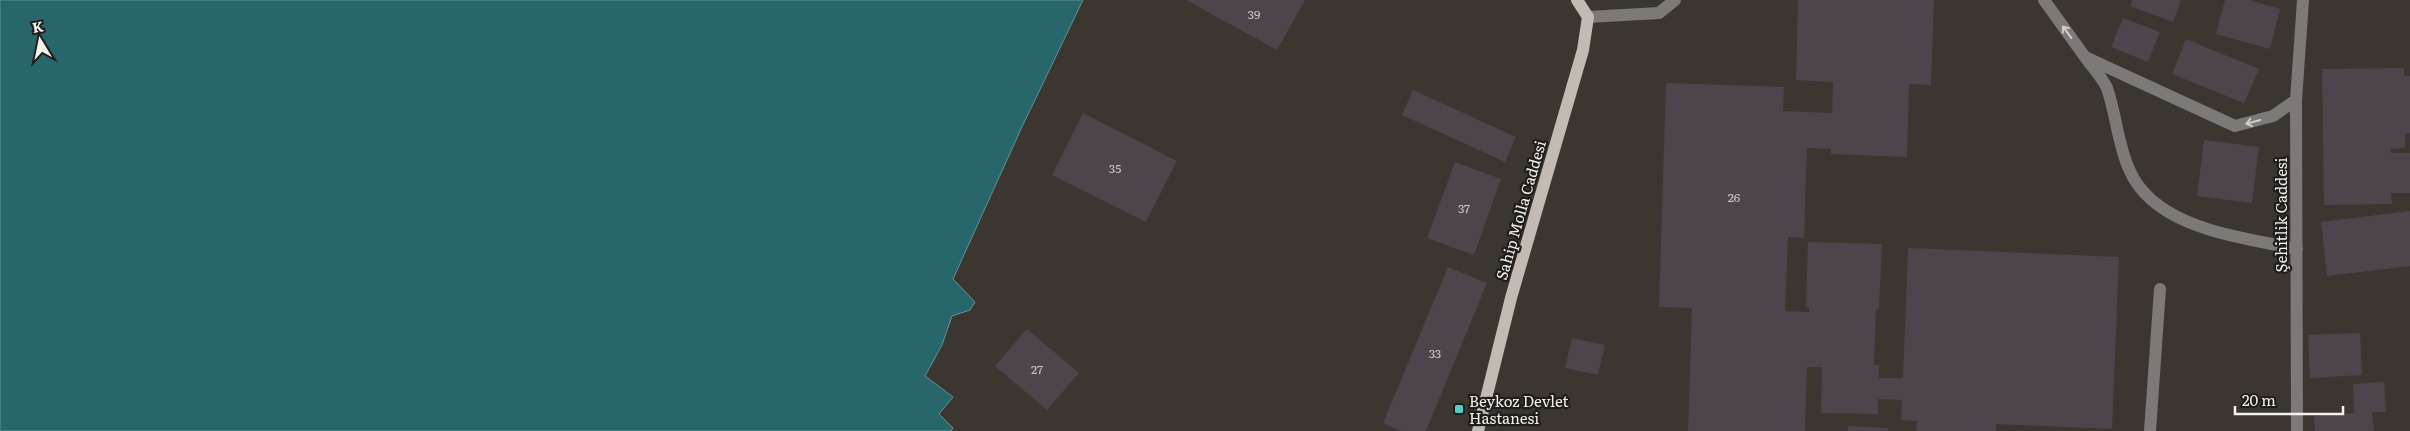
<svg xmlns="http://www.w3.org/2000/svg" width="2410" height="431" font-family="Literata,serif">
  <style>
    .water { fill: #27676b; stroke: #659192 }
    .building { fill: #4c464c }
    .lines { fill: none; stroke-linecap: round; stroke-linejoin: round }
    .minor { stroke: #7c7976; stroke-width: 12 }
    .major { stroke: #c1bbb4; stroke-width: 12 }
    .oneway { stroke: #d1ceca }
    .poi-dot { fill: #53cdca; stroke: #201e1b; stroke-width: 2 }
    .labels { text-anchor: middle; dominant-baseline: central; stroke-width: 4.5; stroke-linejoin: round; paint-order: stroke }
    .number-label { font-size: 12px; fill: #cbc7c6 }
    .street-label { font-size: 15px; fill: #f5f2ee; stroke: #201e1b }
    .poi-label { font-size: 15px; fill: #f5f2ee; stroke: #201e1b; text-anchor: start }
  </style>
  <rect width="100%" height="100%" fill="#3b362f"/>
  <path class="water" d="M0 0H1083L1021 129 953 279 975 302 970 310 952 316 942 345 925 376 953 397 939 414 953 428 951 431H0Z"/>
  <path class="building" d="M1186 0H1305L1277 50Z
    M1798 0H1934L1931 85 1909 84 1907 157 1831 154V149L1807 148 1804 238 1788 237 1785 311 1809 312V307H1806L1808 242 1882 244 1879 309H1876L1874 365H1879V378H1903L1908 248 2119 257 2112 429 1996 424V431H1916L1917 421 1901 420 1902 400 1878 399V414L1821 413 1822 367H1807L1805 431H1688L1692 308 1659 307 1666 83 1784 87 1783 111 1832 113 1833 82 1796 80Z
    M2133 0H2181L2173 22 2130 6Z
    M2225 0H2249L2280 9 2270 49 2216 34Z
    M2123 18 2160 32 2148 62 2111 47Z
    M2186 39 2259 69 2244 103 2172 74Z
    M2404 68V76H2410V133H2405V148L2391 149V153H2410V193H2391L2392 204 2324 205 2322 69Z
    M1413 90 1516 137 1505 162 1402 115Z
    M1083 113 1177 161 1146 222 1052 175Z
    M2204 140 2259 147 2252 203 2197 196Z
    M1455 162 1501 179 1474 255 1427 238Z
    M2410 211V266L2327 276 2321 222Z
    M1448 267 1487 283 1426 431H1401L1383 423Z
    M1027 329 1079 373 1047 410 995 366Z
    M2360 333 2362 375 2310 378 2308 335Z
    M1572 338 1605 345 1598 375 1565 368Z
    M2384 382 2386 412H2372L2374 431H2315L2314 416 2354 413 2353 384Z
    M1848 426 1888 428V431H1848Z"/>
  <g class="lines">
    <path class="minor" d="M2044 0 2085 57 2235 126 2273 116 2296 100
      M1588 17 1659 13 1675 0
      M2085 57C2092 67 2102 77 2107 88 2116 114 2118 145 2129 169 2154 229 2241 237 2297 249
      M2150 431 2160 289
      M2297 431 2296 100 2303 0"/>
    <path class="major" d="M1478 431 1511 298 1583 50 1588 17 1577 0"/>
  </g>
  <defs><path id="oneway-shaft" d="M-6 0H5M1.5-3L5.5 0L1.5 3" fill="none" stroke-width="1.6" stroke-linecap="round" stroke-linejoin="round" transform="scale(1.25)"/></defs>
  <g class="oneway">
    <use href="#oneway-shaft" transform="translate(2067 32) rotate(-126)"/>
    <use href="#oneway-shaft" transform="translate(2253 122) rotate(165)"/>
  </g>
  <rect class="poi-dot" x="1454" y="404" width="10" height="10" rx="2.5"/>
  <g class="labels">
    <g class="number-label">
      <text x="1254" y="14">39</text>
      <text x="1115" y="168">35</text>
      <text x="1734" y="197">26</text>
      <text x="1464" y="208">37</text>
      <text x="1435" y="353">33</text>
      <text x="1037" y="369">27</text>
    </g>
    <g class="street-label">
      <text transform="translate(1520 210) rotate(-74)">Sahip Molla Caddesi</text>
      <text transform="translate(2280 215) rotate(-90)">Şehitlik Caddesi</text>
    </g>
    <g class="poi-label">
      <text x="1469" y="400">Beykoz Devlet<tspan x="1469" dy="17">Hastanesi</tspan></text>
    </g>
  </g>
  <g transform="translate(40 40) rotate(350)" stroke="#201e1b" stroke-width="4" paint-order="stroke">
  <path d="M0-4L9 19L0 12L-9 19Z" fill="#f5f2ee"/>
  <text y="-8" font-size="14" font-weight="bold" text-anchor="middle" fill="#f5f2ee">K</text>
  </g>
  <path d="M2235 406v8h108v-8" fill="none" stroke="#f5f2ee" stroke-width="2.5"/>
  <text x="2242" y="406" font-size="15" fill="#f5f2ee" stroke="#201e1b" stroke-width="4" paint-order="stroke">20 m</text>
</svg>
